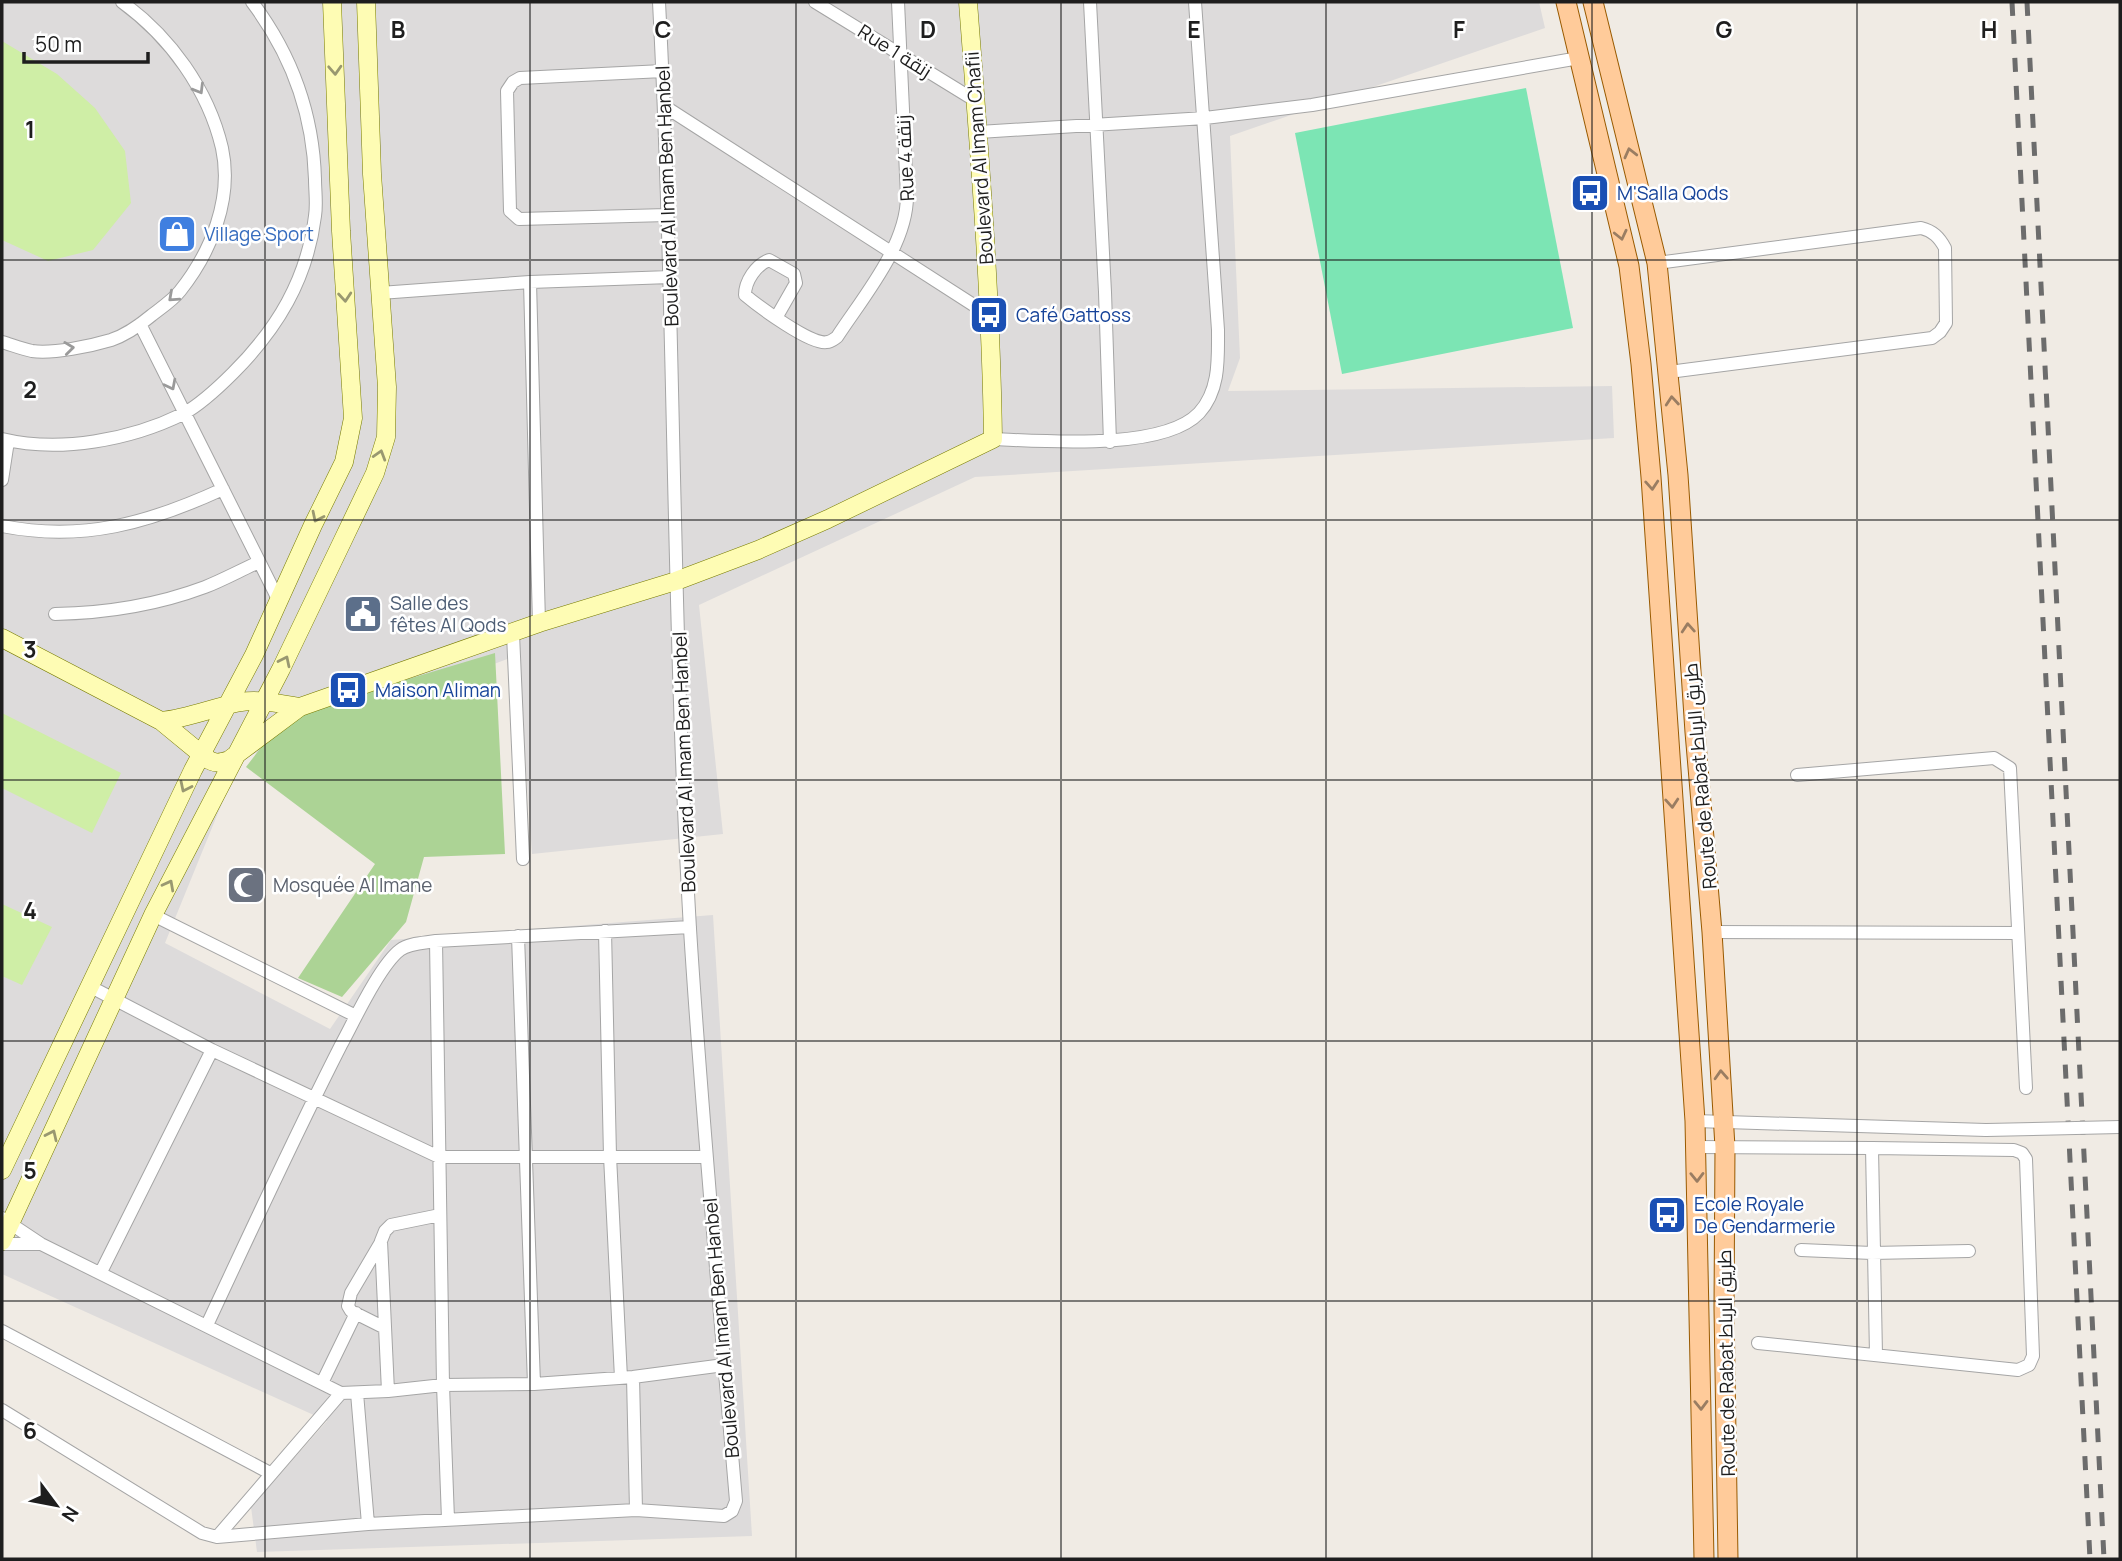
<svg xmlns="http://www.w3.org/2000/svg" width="2122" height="1561" font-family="Manrope,Cairo,sans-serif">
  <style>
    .residential { fill: #dddbdb }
    .grass { fill: #cfeea6 }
    .forest { fill: #acd395 }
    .pitch { fill: #7ce5b4 }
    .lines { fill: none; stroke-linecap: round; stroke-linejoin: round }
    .street-casing { stroke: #a5a5a5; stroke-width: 14 }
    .secondary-casing { stroke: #777b00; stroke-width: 19 }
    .primary-casing { stroke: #995a00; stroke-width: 21 }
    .street { stroke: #fff; stroke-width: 12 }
    .secondary { stroke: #fefcb4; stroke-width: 18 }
    .primary { stroke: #ffcb9a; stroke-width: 19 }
    .rail { stroke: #6c6c6c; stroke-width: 5; stroke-dasharray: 14 14; stroke-linecap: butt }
    .street-bridge-casing { stroke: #a5a5a5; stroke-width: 14; stroke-linecap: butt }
    .street-bridge { stroke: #fff; stroke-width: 12 }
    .oneway { stroke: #999870 }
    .oneway2 { stroke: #9a9a9a }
    .oneway3 { stroke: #9a7d62 }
    .grid { fill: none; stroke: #1e1e1e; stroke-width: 2; stroke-opacity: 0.55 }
    .labels { text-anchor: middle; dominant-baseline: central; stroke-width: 5; stroke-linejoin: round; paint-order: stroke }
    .street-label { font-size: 19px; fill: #1e1e1e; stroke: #fff }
    .transit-label { font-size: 19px; fill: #164399; stroke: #fff; text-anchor: start }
    .shop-label { font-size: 19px; fill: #366cbe; stroke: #fff; text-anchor: start }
    .service-label { font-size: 19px; fill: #4e5e75; stroke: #fff; text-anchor: start }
    .worship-label { font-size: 19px; fill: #5b616d; stroke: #fff; text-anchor: start }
    .grid-label { font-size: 23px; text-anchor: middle; font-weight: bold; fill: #1e1e1e; stroke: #fff; stroke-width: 5; stroke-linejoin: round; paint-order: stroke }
  </style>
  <rect width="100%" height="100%" fill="#f0ebe4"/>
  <path class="residential" d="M2 2H1539L1545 28 1230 136 1240 358 1228 391 1612 386 1614 438 975 477 699 605 723 834 532 854 518 655 240 759 165 943 330 1029 391 940 713 915 752 1536 257 1552 251 1507 327 1421 2 1274Z"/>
  <path class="grass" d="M2 41 57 74 95 108 125 151 131 203 93 250 48 261 2 240Z
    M2 713 121 773 92 833 2 788Z
    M2 904 52 927 22 985 2 976Z"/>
  <path class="forest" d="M495 653 505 854 424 857 406 922 342 997 298 978 375 864 246 767 285 716Z"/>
  <path class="pitch" d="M1526 88 1573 328 1342 374 1295 133Z"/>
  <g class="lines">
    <g class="street-casing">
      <path id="street" d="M815 2 976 101
        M1090 2 1105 292 1110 442
        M663 71 520 78 513 82 507 91 510 211 519 219 667 215
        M664 106 989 315
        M979 132 1205 118 1312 105 1579 58
        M1657 263 1921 228C1933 231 1939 237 1945 248L1946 323 1940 332 1932 338 1669 372
        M530 282 539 623
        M380 293 530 282 670 277
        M776 318 796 283 794 274 769 260C756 265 745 281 745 295 758 306 812 346 827 342 831 342 834 339 837 337 863 297 907 246 907 196L898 2
        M140 324 279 601
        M2 342C12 345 22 349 32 351 53 354 91 346 111 340 126 335 140 325 152 315 161 308 173 300 180 291 211 252 233 199 222 148 208 89 170 37 122 2
        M2 439C60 453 130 440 183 414 201 404 218 388 233 373 277 329 307 280 315 216 317 204 315 191 315 179 313 112 292 55 252 2
        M993 439C1043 441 1163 451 1199 413 1220 390 1218 359 1218 330L1195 2
        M2 480 8 441
        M2 526C83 542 149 523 223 489
        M55 614C106 613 157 605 205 587 223 580 241 570 259 562
        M513 634 523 859
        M1797 775 1994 758 2010 768 2026 1088
        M153 915 356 1016
        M605 931 610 1156 621 1378
        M1712 932 2018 933
        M518 936 534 1384
        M436 941 443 1385 448 1519
        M89 986 212 1050 439 1157H706
        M1695 1121 1986 1130
        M1696 1147 1872 1148 1876 1355
        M2 1218 41 1244 341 1393 388 1391 443 1385 534 1384 633 1377 724 1365
        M381 1242 351 1293 348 1306 351 1311 385 1328
        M2 1244H40
        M1801 1250 1872 1253 1969 1251
        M101 1272 212 1050
        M207 1325C251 1231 294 1137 341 1045 354 1021 380 965 400 950 409 943 425 943 436 941L690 927
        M2 1331 270 1473
        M1758 1343 2018 1370 2029 1365 2033 1356 2026 1159 2022 1153 2014 1150 1872 1148
        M633 1377 636 1510
        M322 1383 356 1313
        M388 1391 381 1241 385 1231 391 1225 440 1215
        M357 1393 368 1524
        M2 1410 202 1533 217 1537 368 1524 636 1510 724 1516 732 1511 736 1501C720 1311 702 1120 690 929 672 620 675 311 659 2
        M217 1537 341 1393"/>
    </g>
    <g class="secondary-casing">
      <path id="secondary" d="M2 638 161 721 206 758C214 764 219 763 229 760L300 707 539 623 676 581 758 550 828 519 993 439C991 293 979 147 968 2
        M161 721C189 718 214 707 241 702 260 699 281 704 300 707
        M2 1170 193 770 254 655 313 525 344 462 353 418 341 231 332 2
        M2 1241 153 915 281 669 343 540 375 473 386 437 387 387 372 174 366 2"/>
    </g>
    <g class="primary-casing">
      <path id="primary" d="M1566 2 1629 266 1641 364 1651 477 1695 1121 1704 1559
        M1593 2 1657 263 1678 475 1695 732 1712 932 1725 1147 1724 1308 1728 1559"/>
    </g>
    <use href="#street" class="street"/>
    <use href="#secondary" class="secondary"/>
    <use href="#primary" class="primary"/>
    <path class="rail" d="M2012 2 2090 1559
      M2027 2 2104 1559"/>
    <g class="street-bridge-casing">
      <path id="street-bridge" d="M1986 1130 2120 1127"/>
    </g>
    <use href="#street-bridge" class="street-bridge"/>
  </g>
  <defs><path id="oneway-chevron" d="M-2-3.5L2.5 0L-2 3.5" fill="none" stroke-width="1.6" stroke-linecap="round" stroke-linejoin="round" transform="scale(1.75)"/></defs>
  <g class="oneway">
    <use href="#oneway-chevron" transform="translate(335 70) rotate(87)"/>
    <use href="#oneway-chevron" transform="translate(345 297) rotate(85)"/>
    <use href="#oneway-chevron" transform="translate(380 455) rotate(-73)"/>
    <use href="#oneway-chevron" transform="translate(317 517) rotate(116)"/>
    <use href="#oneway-chevron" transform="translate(285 661) rotate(-64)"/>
    <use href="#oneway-chevron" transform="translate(185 787) rotate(116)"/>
    <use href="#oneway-chevron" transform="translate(169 885) rotate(-62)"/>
    <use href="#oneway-chevron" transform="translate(52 1135) rotate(-65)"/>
  </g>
  <g class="oneway2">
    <use href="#oneway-chevron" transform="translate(199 89) rotate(59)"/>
    <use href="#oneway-chevron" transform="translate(173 297) rotate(138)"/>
    <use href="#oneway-chevron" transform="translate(69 348) rotate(-7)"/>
    <use href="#oneway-chevron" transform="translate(171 385) rotate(63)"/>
  </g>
  <g class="oneway3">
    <use href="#oneway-chevron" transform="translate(1630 153) rotate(-104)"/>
    <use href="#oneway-chevron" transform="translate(1621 235) rotate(77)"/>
    <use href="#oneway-chevron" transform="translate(1672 401) rotate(-95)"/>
    <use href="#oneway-chevron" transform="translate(1652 485) rotate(86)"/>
    <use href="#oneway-chevron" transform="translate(1688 628) rotate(-94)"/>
    <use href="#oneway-chevron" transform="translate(1672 803) rotate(86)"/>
    <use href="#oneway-chevron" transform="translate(1721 1075) rotate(-93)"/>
    <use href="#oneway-chevron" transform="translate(1697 1177) rotate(89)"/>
    <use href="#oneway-chevron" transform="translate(1701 1405) rotate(89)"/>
  </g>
  <path class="grid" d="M265 2V1559M530 2V1559M796 2V1559M1061 2V1559M1326 2V1559M1592 2V1559M1857 2V1559M2 260H2120M2 520H2120M2 780H2120M2 1041H2120M2 1301H2120"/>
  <defs>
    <g id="bus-square" transform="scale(2.0125)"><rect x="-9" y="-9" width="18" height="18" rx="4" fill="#1a4fb4" stroke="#fff"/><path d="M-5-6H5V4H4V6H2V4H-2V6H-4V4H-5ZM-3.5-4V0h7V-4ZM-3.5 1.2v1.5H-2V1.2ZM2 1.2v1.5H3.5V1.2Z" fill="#fff"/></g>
    <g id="shop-square" transform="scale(2.0125)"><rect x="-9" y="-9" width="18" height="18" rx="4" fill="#3f7fe0" stroke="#fff"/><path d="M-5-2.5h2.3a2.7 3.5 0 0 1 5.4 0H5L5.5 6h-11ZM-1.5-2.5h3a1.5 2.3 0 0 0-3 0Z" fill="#fff"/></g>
    <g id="civic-square" transform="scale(2.0125)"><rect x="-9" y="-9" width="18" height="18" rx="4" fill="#5c6f8a" stroke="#fff"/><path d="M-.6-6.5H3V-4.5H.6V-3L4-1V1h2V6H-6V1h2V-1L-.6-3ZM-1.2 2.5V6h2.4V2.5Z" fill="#fff"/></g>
    <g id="mosque-square" transform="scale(2.0125)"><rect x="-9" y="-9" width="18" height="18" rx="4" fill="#6b7280" stroke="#fff"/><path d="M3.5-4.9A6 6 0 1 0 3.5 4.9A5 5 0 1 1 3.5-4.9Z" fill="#fff"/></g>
  </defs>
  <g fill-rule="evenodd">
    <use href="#bus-square" x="1590" y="193"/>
    <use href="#shop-square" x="177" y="234"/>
    <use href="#bus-square" x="989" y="315"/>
    <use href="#civic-square" x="363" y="614"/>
    <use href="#bus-square" x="348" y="690"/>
    <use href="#mosque-square" x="246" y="885"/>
    <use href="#bus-square" x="1667" y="1215"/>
  </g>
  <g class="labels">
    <g class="street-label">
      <text transform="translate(895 51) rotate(32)">Rue 1 زنقة</text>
      <text transform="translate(905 158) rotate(-93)">Rue 4 زنقة</text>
      <text transform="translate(979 158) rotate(-94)">Boulevard Al Imam Chafii</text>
      <text transform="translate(667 196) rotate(-92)">Boulevard Al Imam Ben Hanbel</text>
      <text transform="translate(684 762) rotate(-92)">Boulevard Al Imam Ben Hanbel</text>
      <text transform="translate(1700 776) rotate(-95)">Route de Rabat طريق الرباط</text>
      <text transform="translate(721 1328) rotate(-95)">Boulevard Al Imam Ben Hanbel</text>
      <text transform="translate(1726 1363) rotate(-91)">Route de Rabat طريق الرباط</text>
    </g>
    <g class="transit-label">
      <text x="1617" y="193">M'Salla Qods</text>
      <text x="1016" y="315">Café Gattoss</text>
      <text x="375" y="690">Maison Aliman</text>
      <text x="1694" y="1204">Ecole Royale<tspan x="1694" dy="22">De Gendarmerie</tspan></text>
    </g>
    <g class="shop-label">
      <text x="204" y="234">Village Sport</text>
    </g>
    <g class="service-label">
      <text x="390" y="603">Salle des<tspan x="390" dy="22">fêtes Al Qods</tspan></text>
    </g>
    <g class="worship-label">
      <text x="273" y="885">Mosquée Al Imane</text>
    </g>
  </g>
  <g class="grid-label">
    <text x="398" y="38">B</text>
    <text x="663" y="38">C</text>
    <text x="928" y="38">D</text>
    <text x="1194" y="38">E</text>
    <text x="1459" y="38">F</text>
    <text x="1724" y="38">G</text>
    <text x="1989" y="38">H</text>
    <text x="30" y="138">1</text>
    <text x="30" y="398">2</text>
    <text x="30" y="658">3</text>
    <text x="30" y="919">4</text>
    <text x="30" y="1179">5</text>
    <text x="30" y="1439">6</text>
  </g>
  <rect width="2122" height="1561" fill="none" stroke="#1e1e1e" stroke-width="7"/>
  <g transform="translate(56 1505) rotate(122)" stroke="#ffffff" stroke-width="5" paint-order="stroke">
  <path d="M0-5L12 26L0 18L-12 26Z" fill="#1e1e1e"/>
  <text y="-10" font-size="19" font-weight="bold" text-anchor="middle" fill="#1e1e1e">N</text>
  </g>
  <path d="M24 52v10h124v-10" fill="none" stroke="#1e1e1e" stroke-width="3.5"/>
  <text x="35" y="52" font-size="21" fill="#1e1e1e" stroke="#ffffff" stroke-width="5" paint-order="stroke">50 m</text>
</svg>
